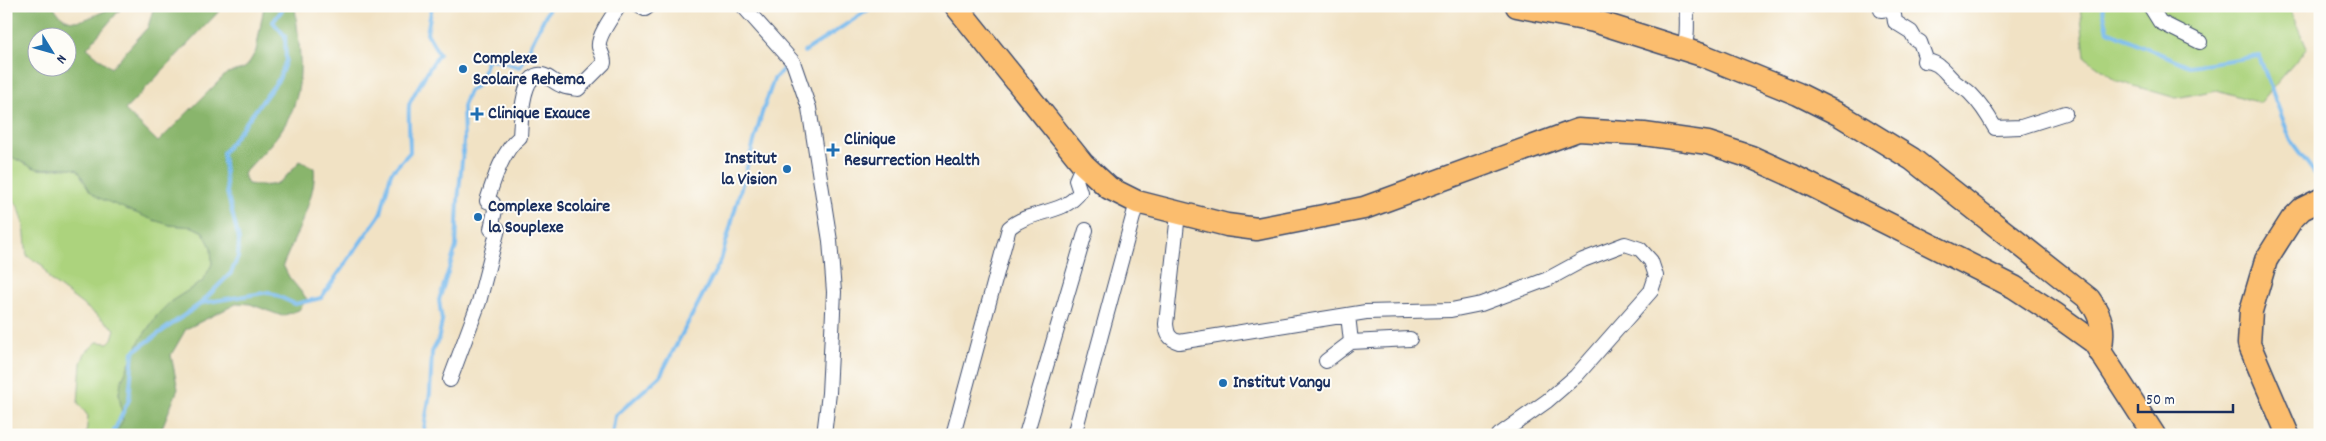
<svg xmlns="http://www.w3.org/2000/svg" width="2326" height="441" font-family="Dekko,sans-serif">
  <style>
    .green { fill: #acd37d; stroke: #64816e }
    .forest { fill: #89b56c; stroke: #527265; fill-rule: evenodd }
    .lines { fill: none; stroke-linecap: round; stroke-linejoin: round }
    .stream { stroke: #79bbee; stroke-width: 4 }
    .minor-casing { stroke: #3b4a6d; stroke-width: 16 }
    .trunk-casing { stroke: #3b4a6d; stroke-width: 25 }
    .minor { stroke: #fff; stroke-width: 14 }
    .trunk { stroke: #fbbd6e; stroke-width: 22 }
    .poi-dot { fill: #1f6fb2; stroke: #fdfcf7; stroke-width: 2 }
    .labels { text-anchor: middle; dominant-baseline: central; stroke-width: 4; stroke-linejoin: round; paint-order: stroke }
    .poi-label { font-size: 18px; font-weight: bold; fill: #1b2f5e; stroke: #fdfcf7; text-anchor: start }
  </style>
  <rect width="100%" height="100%" fill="#fdfcf7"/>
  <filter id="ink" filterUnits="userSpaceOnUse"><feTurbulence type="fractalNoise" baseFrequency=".02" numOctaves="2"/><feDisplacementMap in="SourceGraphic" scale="10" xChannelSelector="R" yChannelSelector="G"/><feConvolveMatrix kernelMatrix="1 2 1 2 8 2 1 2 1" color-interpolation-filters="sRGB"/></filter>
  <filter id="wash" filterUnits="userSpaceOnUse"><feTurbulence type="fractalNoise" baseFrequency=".0096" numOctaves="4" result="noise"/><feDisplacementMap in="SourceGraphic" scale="20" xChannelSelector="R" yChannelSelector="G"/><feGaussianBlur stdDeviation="1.12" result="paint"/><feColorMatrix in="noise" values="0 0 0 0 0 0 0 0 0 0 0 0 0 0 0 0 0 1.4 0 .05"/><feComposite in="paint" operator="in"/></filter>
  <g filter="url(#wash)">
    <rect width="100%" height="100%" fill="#f1e2c4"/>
    <path class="green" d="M2080 6H2284L2289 8 2307 48 2260 103 2217 90 2176 98 2117 81 2085 57Z
      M6 155C17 158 25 165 35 168 49 173 64 164 78 170L90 191 170 225 193 227 203 232 211 247 212 264 203 281 170 302 158 314 140 340 121 382 119 393 123 421 115 435H86L88 416 78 403 81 363 85 353 97 342 108 343 112 339 115 329 50 280 42 265 27 256C24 232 26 208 6 192Z"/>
    <path class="forest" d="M6 6H53C56 10 60 16 64 18 81 29 105 6 123 6L87 48 111 68 148 27 154 6H224L125 110 158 142 227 73 243 69 247 66 256 51 264 6H295C298 38 305 72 295 102 287 131 262 153 243 174L248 184C280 188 279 184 300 161L314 168C318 193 293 241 283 265L289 277 307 299 299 310 282 316 250 304 238 303 186 329 171 355 178 389 159 435H115L123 420 119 393 121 382 140 340 158 314 170 302 203 281 212 264 211 247 203 232 193 227 170 225 153 220 99 198 90 191 78 170C65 165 53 169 39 169 31 168 16 158 6 155ZM38 38H68V68H38Z"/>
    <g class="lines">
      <path class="stream" d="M2102 6 2108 31 2189 66 2259 56 2291 141 2316 175
        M804 52 874 6
        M202 303 269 292 295 304 321 298 381 213 391 173 410 152C410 137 408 120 409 105 410 100 434 60 439 54L427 33 432 6
        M112 435 129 400 133 352 200 304 231 273 238 257 239 240 227 192 223 153 279 79 286 60 285 36 273 22 285 6
        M423 435 430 393 432 352 438 341 442 321 439 300 456 247 458 200 464 141 463 106 469 91 479 84 488 58 520 67 550 6
        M518 435 524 431 531 435
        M612 435 615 416 660 376 721 260 762 113 774 79 785 67"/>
    </g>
  </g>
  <g filter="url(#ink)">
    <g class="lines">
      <g class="minor-casing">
        <path id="minor" d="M639 6 645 9 649 6
          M743 6 793 62 809 108 830 241 834 292 829 393 824 435
          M1881 6V10L1888 9 1894 15 1895 22 1911 32 1915 39 1920 42 1925 56 1924 61C1938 61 1943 70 1952 79 1957 85 1965 88 1970 93 1981 104 1988 115 1995 128L2021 127 2065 113
          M2150 6 2160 22 2200 42
          M1683 49C1689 37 1686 22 1687 8L1689 6
          M1178 214 1166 324C1167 334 1169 339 1179 342L1366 312 1451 310 1481 304 1548 279 1583 260 1625 244 1640 249 1651 261 1656 276 1651 291 1576 376 1547 401 1499 435
          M1351 342 1410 339
          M1326 361 1351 342 1348 315
          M450 380 479 302 498 229H491L495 210 493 203 487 201C493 182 503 149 520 137 521 124 521 72 542 75 549 76 555 84 563 86 567 88 573 88 578 89L604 63C604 56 601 53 599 47 597 37 613 15 619 6
          M953 435 1009 228C1030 209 1063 216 1080 192L1076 180 1083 164
          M1026 435 1086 230
          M1074 435 1137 202"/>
      </g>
      <g class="trunk-casing">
        <path id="trunk" d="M956 6 1083 164 1109 188 1137 202 1227 225 1257 229 1364 208 1578 130 1644 134 1708 143 1751 157 1793 176 2014 287 2055 314 2094 342 2154 435
          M1517 6 1594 21 1702 55 1798 94 1840 115 1912 159 2089 299C2102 317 2105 330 2100 352
          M2288 435 2249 344 2251 311 2266 260 2276 244 2292 219 2302 209 2320 200"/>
      </g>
      <use href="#minor" class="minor"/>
      <use href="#trunk" class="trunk"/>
    </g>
  </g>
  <g class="poi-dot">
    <circle cx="463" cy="69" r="5"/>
    <path d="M474.5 106.5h5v5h5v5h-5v5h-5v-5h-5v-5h5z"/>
    <path d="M830.5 142.5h5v5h5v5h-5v5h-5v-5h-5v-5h5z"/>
    <circle cx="787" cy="169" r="5"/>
    <circle cx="478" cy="217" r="5"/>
    <circle cx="1223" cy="383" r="5"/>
  </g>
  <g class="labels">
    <g class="poi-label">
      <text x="473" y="59">Complexe<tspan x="473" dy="21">Scolaire Rehema</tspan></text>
      <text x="488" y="114">Clinique Exauce</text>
      <text x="844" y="140">Clinique<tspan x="844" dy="21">Resurrection Health</tspan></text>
      <text x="777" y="159" text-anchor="end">Institut<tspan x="777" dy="21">la Vision</tspan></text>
      <text x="488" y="207">Complexe Scolaire<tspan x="488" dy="21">la Souplexe</tspan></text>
      <text x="1233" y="383">Institut Vangu</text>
    </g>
  </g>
  <rect width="2326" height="441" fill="none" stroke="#fdfcf7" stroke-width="25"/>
  <g transform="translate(52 52) rotate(127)"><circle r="24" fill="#fdfcf7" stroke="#a3aaba"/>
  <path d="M0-4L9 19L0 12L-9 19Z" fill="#1f6fb2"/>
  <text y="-8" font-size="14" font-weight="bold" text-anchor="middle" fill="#1b2f5e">N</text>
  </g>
  <path d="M2138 404v8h95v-8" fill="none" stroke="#1b2f5e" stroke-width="2.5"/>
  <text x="2146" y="404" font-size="15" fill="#1b2f5e" stroke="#fdfcf7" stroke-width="4" paint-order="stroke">50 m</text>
</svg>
